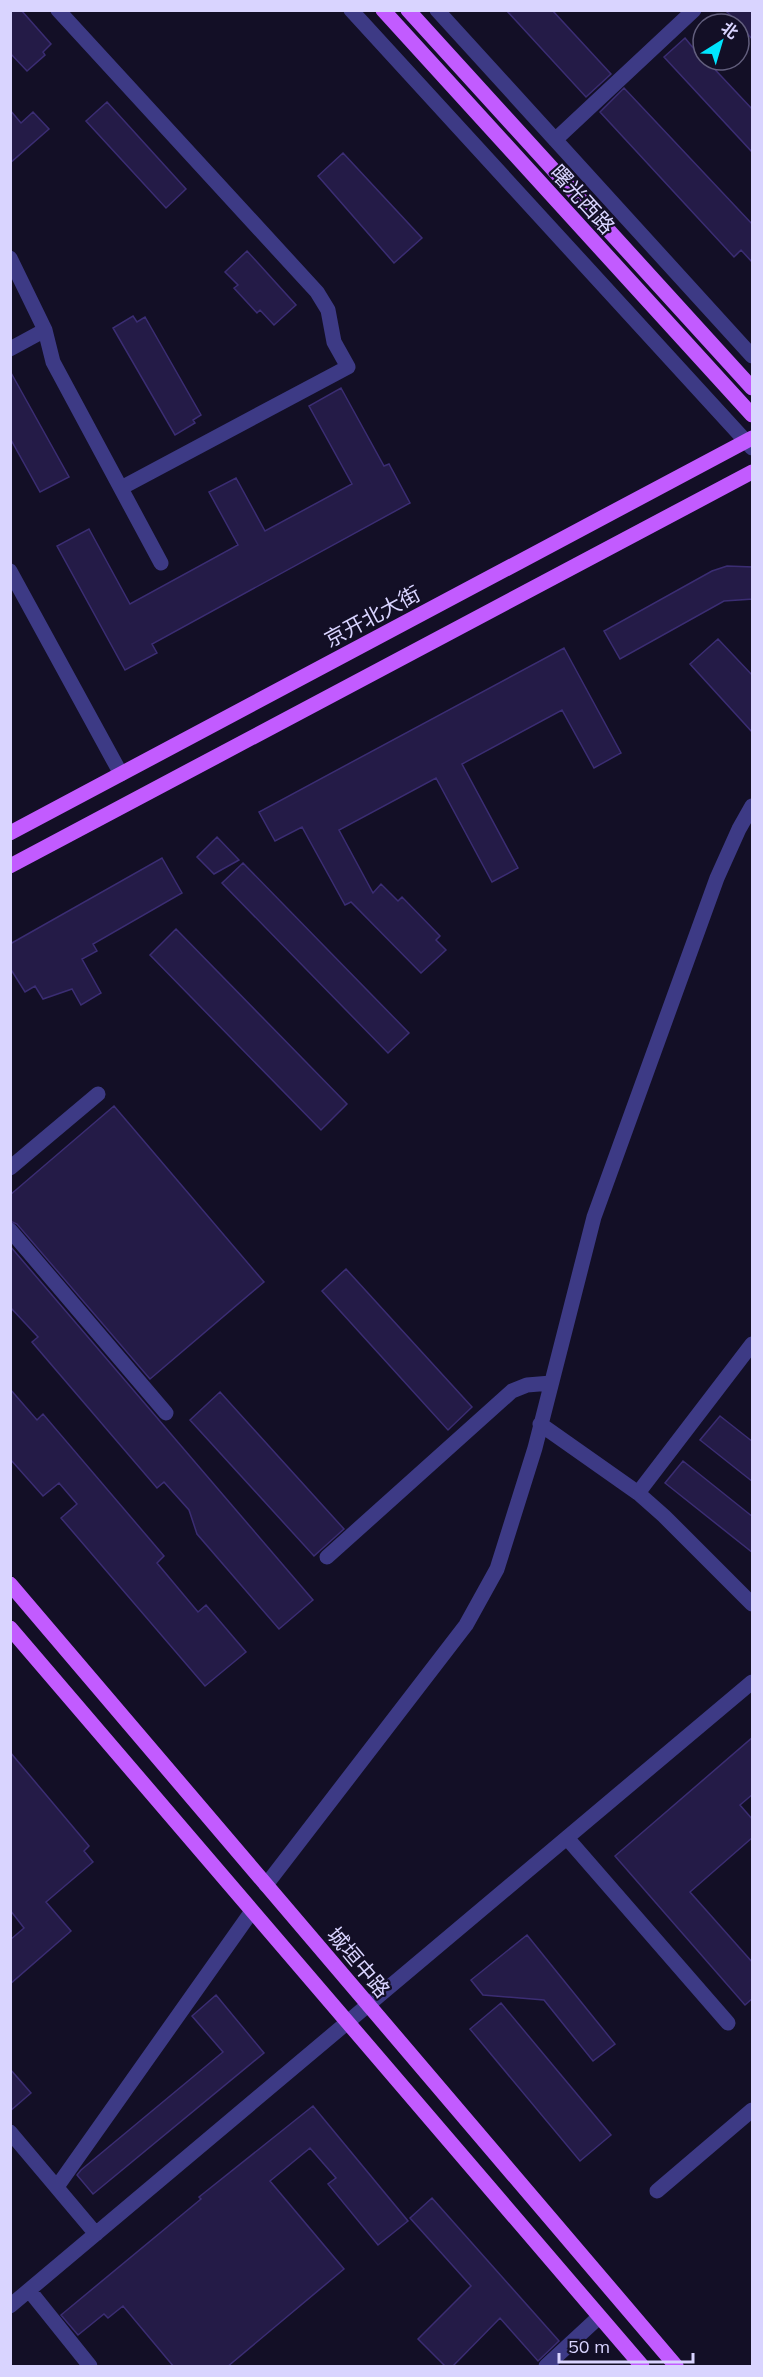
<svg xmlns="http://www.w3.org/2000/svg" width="763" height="2377" font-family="Mulish,'Noto Sans SC',sans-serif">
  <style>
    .building { fill: #241b47; stroke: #3b2d73; stroke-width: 1.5 }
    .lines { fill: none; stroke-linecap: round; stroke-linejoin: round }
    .minor { stroke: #3d3a85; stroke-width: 15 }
    .major { stroke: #c25bff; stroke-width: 15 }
    .labels { text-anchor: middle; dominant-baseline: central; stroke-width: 4.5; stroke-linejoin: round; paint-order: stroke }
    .street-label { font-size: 21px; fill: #d9d4ff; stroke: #130f26 }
  </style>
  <rect width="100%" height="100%" fill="#130f26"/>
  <path class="building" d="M10 10H21L51 44 43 52 45 55 27 71 10 53Z
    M506 10H552L611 74 586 97Z
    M725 10H753V40L739 24Z
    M685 38 703 60H706L753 110V153L664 57Z
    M624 88 753 225V263L741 250 734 257 600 112Z
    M107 102 186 189 166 208 86 121Z
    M10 110 21 123 33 112 49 129 10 163Z
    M343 153 422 238 394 263 318 176Z
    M247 251 296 305 274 325 260 310 257 313 234 288 238 285 225 272Z
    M133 316 137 322 145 317 201 415 193 420 195 423 175 435 113 328Z
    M10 371 69 477 40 492 10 438Z
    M341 388 384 466 389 464 410 503 152 644 157 653 125 670 57 546 89 529 130 604 238 545 209 492 236 478 265 531 352 484 309 406Z
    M727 566 753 567V599L724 601 620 659 604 631 712 571Z
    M718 639 753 676V733L690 664Z
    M564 648 621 753 594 768 562 710 462 764 518 868 492 882 436 778 339 830 373 893 381 884 398 901 402 897 440 936 436 940 446 950 421 973 351 902 345 905 302 827 275 841 259 812Z
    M217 837 239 860 214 874 197 857Z
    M162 858 182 893 93 944 97 951 82 959 101 993 81 1005 72 989 43 999 35 986 25 992 10 968V944Z
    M243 863 409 1033 388 1053 222 883Z
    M176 929 347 1104 321 1130 150 955Z
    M114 1106 264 1282 150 1379 17 1224 10 1221V1195Z
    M10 1246 313 1600 279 1629 197 1534 189 1510 164 1482 157 1488 32 1342 38 1337 10 1307Z
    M346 1269 472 1407 448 1430 322 1291Z
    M10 1389 37 1420 43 1414 164 1556 157 1563 198 1612 206 1605 246 1652 205 1686 61 1518 77 1504 59 1483 43 1496 10 1459Z
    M220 1392 344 1529 314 1556 190 1420Z
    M720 1416 753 1442V1482L700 1440Z
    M683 1461 753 1517V1553L665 1483Z
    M753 1737V1794L740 1805 753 1820V1837L690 1892 753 1963V1998L745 2005 615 1856Z
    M10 1752 89 1846 84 1851 93 1862 46 1902 71 1931 10 1984V1940L24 1928 10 1910Z
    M527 1935 615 2044 593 2061 544 2000 483 1995 471 1980Z
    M216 1995 264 2053 93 2194 77 2175 81 2170 223 2052 192 2016Z
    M501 2003 611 2135 580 2161 470 2029Z
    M10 2069 31 2093 10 2111Z
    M313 2106 408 2221 378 2245 328 2184 336 2178 310 2148 270 2181 344 2269 227 2367H174L123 2306 108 2318 104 2314 78 2335 61 2315 201 2199 199 2197Z
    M432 2198 559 2341 538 2361 500 2318 452 2367H446L418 2339 471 2286 410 2218Z"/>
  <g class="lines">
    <path class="minor" d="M58 10 317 292 328 310 334 342 348 367 121 488
      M351 10 752 448
      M437 10 752 356
      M555 140 694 10
      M10 258 45 330 53 362 161 563
      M10 349 45 330
      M10 571 121 774
      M10 1168 98 1094
      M10 1230 166 1413
      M540 1424 638 1493 664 1516 752 1604
      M638 1493 752 1344
      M327 1557 512 1391 527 1385 551 1383
      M567 1838 728 2023
      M266 1885 466 1625 497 1569 535 1448 594 1217 717 878 739 829 752 806
      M10 2132 96 2234
      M59 2184 252 1911
      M657 2191 752 2110
      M29 2290 90 2366
      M10 2306 752 1682
      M546 2366 599 2317"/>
    <path class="major" d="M383 10 752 415
      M408 10 752 388
      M10 833 752 438
      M10 866 752 472
      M10 1584 676 2366
      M10 1628 642 2366"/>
  </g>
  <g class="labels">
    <g class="street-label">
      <text transform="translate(583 199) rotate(48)">曙光西路</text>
      <text transform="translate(372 616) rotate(-28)">京开北大街</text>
      <text transform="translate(359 1962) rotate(50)">城垣中路</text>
    </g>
  </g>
  <rect width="763" height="2377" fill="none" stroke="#d9d4ff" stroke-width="24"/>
  <g transform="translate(721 42) rotate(37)"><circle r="28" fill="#130f26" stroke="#625e7d" stroke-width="1.5"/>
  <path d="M0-4.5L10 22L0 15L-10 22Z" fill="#00e5ff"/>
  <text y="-9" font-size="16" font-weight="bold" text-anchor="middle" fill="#d9d4ff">北</text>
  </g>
  <path d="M559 2353v9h134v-9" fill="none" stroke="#d9d4ff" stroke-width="3"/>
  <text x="568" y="2353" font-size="18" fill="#d9d4ff" stroke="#130f26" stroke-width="4.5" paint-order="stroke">50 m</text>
</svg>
